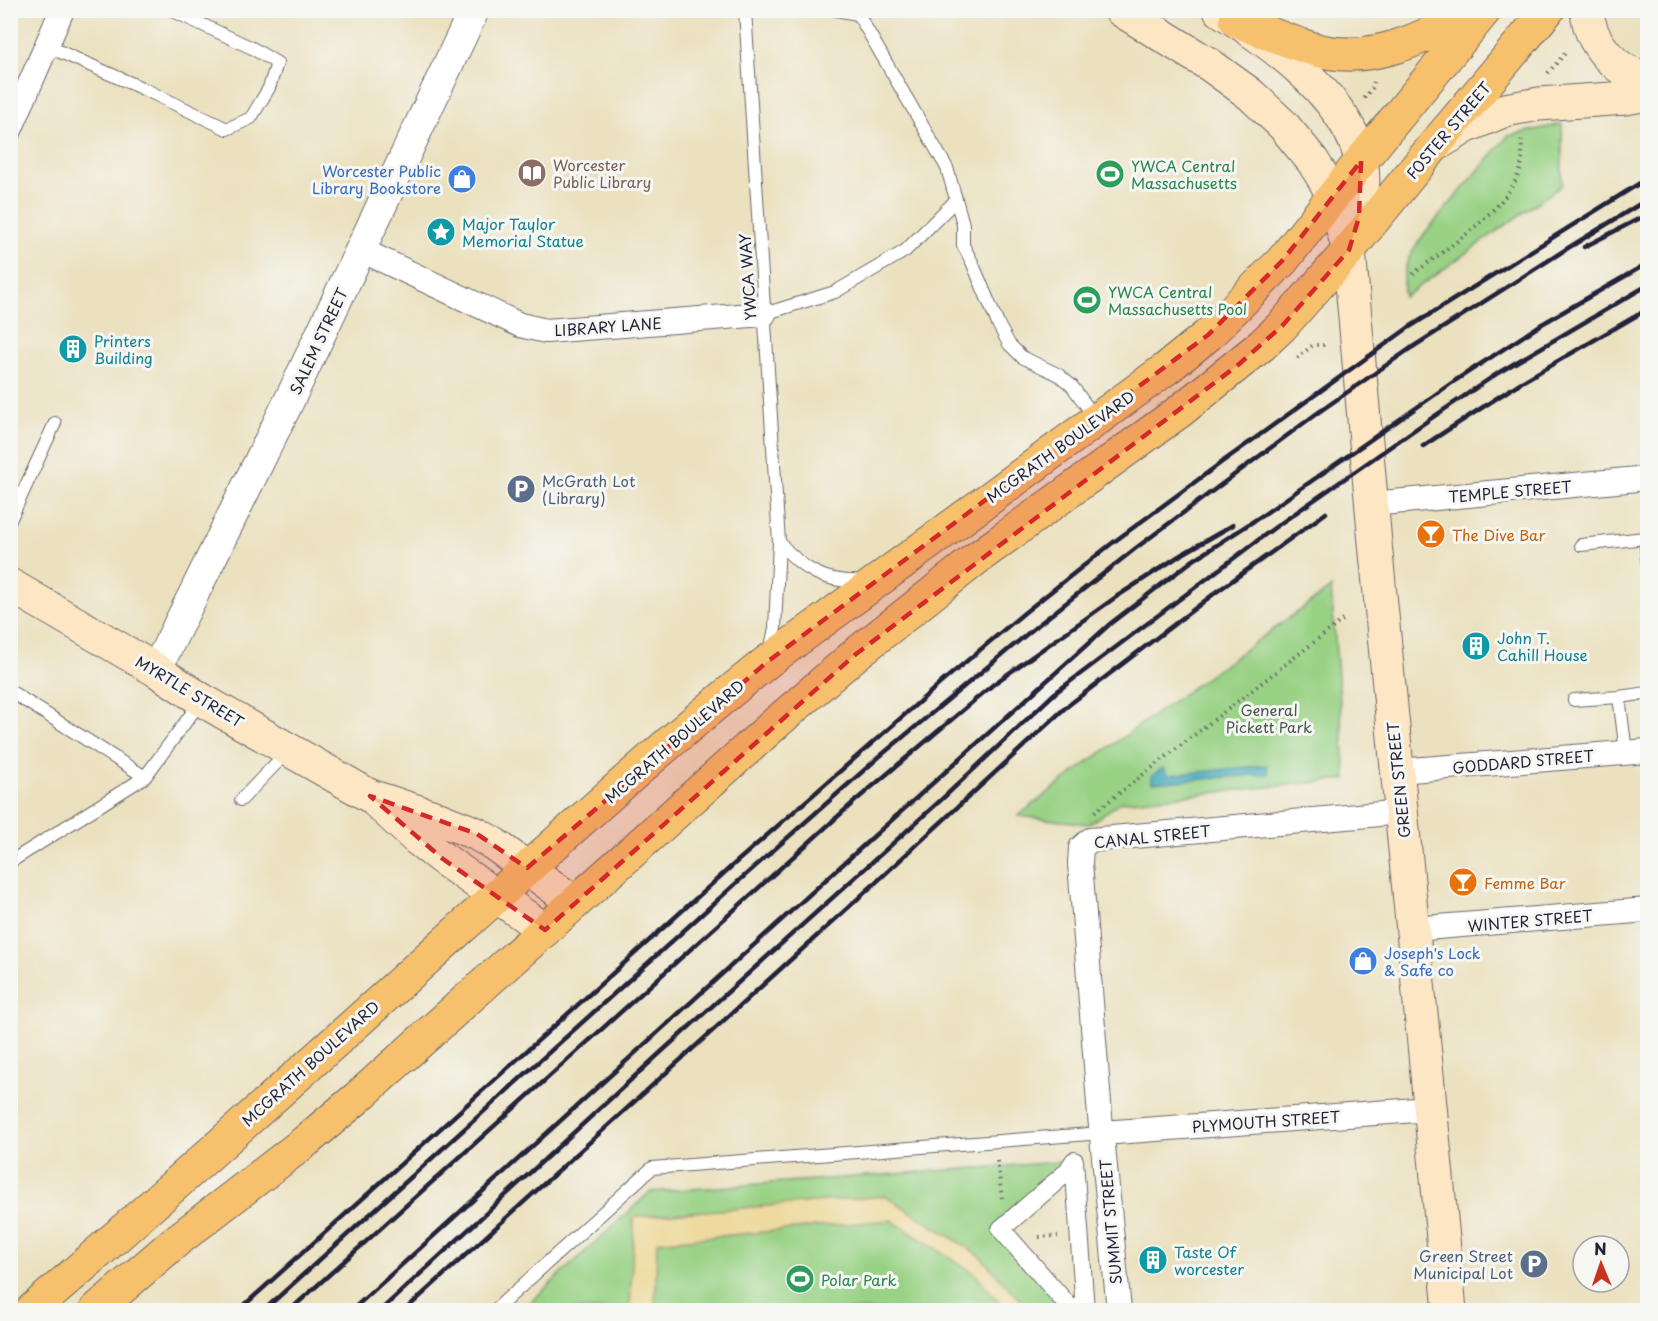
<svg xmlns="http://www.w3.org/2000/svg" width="1658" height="1321" font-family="'Playpen Sans',sans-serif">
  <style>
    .green { fill: #99d285; stroke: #5e7a60; stroke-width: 1.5 }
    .sand { fill: #eeda9e; stroke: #887e6c; stroke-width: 1.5 }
    .water { fill: #3ba9ba; stroke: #2e667a; stroke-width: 1.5 }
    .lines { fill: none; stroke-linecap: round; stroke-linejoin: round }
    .service-casing { stroke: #686569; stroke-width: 14 }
    .pedestrian-casing { stroke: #686569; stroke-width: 20 }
    .minor-casing { stroke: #686569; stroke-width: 26 }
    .tertiary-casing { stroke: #686569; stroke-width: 32 }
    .secondary-casing { stroke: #686569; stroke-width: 35 }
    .primary-casing { stroke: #686569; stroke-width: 35 }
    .path { stroke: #686569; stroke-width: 4; stroke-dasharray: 1.5 4.5; stroke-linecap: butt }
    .service { stroke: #fff; stroke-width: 12 }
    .pedestrian { stroke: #fff; stroke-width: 18 }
    .minor { stroke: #fff; stroke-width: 24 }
    .tertiary { stroke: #fff; stroke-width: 30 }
    .secondary { stroke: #fce6c4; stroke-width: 33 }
    .primary { stroke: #f7c06c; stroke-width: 33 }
    .rail { stroke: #22223b; stroke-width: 4.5 }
    .marked { fill: #d62828; fill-opacity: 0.2; stroke: #d62828; stroke-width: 4.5; stroke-dasharray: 12 8; stroke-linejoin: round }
    .labels { text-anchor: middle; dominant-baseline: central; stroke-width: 6; stroke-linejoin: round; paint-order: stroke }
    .street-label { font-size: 15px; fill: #22223b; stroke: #f6f6f2 }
    .education-label { font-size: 15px; fill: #785e54; stroke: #f6f6f2; text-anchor: start }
    .leisure-label { font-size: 15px; fill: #27864d; stroke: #f6f6f2; text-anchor: start }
    .shop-label { font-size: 15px; fill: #366cbe; stroke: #f6f6f2; text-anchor: end }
    .culture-label { font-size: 15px; fill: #0d838f; stroke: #f6f6f2; text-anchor: start }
    .service-label { font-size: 15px; fill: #4e5e75; stroke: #f6f6f2; text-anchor: start }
    .food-label { font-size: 15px; fill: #c56008; stroke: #f6f6f2; text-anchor: start }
    .park-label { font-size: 15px; fill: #465751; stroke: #f6f6f2 }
  </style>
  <rect width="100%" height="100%" fill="#f6f6f2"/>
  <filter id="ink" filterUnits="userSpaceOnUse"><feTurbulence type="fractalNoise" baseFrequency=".0167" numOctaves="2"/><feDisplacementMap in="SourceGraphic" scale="12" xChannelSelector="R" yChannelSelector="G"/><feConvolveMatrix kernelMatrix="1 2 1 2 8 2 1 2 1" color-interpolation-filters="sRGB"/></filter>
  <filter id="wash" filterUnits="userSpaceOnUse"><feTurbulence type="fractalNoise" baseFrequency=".008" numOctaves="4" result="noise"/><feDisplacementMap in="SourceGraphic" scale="24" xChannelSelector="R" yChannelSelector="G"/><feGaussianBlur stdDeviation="1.35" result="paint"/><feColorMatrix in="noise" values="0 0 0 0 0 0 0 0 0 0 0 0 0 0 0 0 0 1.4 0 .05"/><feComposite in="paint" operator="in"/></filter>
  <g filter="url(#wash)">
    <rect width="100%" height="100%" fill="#ebe1bf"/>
    <path class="green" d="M1562 124V185L1404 297C1402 266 1407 257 1425 233L1508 136Z
      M1331 588 1346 779 1121 802 1089 824 1018 816 1080 768Z
      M1074 1161 1001 1229 1072 1310H522L650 1192Z"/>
    <path class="sand" d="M886 1196 979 1255 1029 1310H1006L974 1273 891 1220 657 1242 655 1310H630L634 1217Z"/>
    <path class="water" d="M1267 765 1268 774 1152 783 1151 776 1163 768 1168 775Z"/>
  </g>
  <g filter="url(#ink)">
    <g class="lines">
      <g class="service-casing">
        <path id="service" d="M745 10 779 542 775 628 770 652
          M836 10 858 14 947 168 963 224V245L972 262 998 324 1009 344 1022 357 1059 375 1072 386 1096 419
          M47 46 146 90 227 129 251 118 269 88 277 63 252 48 171 10
          M764 314 835 292 905 251 956 200
          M10 520 55 423
          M1648 538H1645L1648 567
          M779 542C804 571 825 583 863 581
          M1581 545 1645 538
          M10 691 145 777 201 701
          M1574 700 1619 697
          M1626 752 1619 697 1648 693
          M241 800 288 751
          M10 862 145 777
          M495 1310 652 1168 1102 1133"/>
      </g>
      <g class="pedestrian-casing">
        <path id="pedestrian" d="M1072 1310 1001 1229 1067 1172 1074 1161 1085 1310"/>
      </g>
      <g class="minor-casing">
        <path id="minor" d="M10 130 62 10
          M361 250 520 325 546 331 764 314
          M1372 504 1648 478
          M1398 771 1648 751
          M1413 929 1648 910
          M1102 1133 1430 1109
          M1119 1310 1100 1116 1080 863 1081 848 1090 840 1402 812"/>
      </g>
      <g class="tertiary-casing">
        <path id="tertiary" d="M156 670 288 403 474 10"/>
      </g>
      <g class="secondary-casing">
        <path id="secondary" d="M1121 10 1210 65 1250 94 1283 125 1312 160 1324 179 1333 196 1349 250 1375 543 1450 1310
          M1220 10C1272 43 1347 97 1361 160 1367 190 1358 222 1349 250
          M1587 10C1589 42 1616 74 1648 78
          M1437 144 1467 126 1505 110 1539 104 1626 98 1648 94
          M10 585 156 670 202 700 370 796 434 817 477 834 494 844 575 903
          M378 803 416 838 443 859 545 930"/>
      </g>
      <g class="primary-casing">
        <path id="primary" d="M1236 20C1260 30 1285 40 1310 48 1370 67 1422 39 1473 10
          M32 1310C180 1183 324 1051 470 920 567 833 664 744 767 662L1167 368 1208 335 1282 261 1361 161 1485 10
          M96 1310 175 1242 306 1141 357 1098 777 722 856 654 977 558 1180 411 1262 345 1282 326 1349 250 1433 147 1548 10"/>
      </g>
      <path class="path" d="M1548 73 1567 51
        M1364 98 1372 88 1374 82
        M1413 274C1447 248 1509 209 1521 167 1523 158 1522 147 1521 139
        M1297 358 1313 345H1323L1327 342
        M1095 812 1344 619
        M997 1161 1002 1198
        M1039 1237 1058 1236"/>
      <use href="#service" class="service"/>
      <use href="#pedestrian" class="pedestrian"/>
      <use href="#minor" class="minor"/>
      <use href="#tertiary" class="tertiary"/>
      <use href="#secondary" class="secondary"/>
      <use href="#primary" class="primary"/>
      <path class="rail" d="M1584 247 1648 214
        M1423 446 1520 383 1648 309
        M239 1310 733 865 943 681 1024 613 1111 544 1222 462 1408 328 1648 178
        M264 1310 742 878 879 757 1038 625 1136 548 1316 414 1411 348 1568 248 1648 199
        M290 1310 855 801 995 683 1116 597 1179 556 1233 525
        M352 1310 874 836 1111 623 1192 561 1263 515 1456 380 1542 324 1648 263
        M381 1310 659 1054 941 800 1055 693 1274 528 1420 426 1498 373 1648 285
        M405 1310 873 885 1065 708 1215 593 1326 513"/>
    </g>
  </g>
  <path class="marked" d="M1361 161 1359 217 1349 250 1282 326 1238 365 856 654 545 930 443 859 370 796 477 834 527 868 767 662 1208 335 1282 261Z"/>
  <defs>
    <g id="library-disc" transform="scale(1.5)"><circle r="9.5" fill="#8d6e63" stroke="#f6f6f2"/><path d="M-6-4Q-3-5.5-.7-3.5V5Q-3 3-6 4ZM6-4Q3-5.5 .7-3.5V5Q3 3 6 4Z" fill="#fff"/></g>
    <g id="stadium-disc" transform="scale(1.5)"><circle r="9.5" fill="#2e9e5b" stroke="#f6f6f2"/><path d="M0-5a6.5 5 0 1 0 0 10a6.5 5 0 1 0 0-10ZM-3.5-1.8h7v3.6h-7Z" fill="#fff"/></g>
    <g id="shop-disc" transform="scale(1.5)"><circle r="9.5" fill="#3f7fe0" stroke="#f6f6f2"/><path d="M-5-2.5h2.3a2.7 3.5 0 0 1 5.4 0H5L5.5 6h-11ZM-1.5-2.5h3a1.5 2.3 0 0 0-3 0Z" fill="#fff"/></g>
    <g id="sight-disc" transform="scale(1.5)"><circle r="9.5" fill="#0f9aa8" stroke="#f6f6f2"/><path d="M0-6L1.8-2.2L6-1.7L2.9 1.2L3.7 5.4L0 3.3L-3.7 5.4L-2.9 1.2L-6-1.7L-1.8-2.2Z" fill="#fff"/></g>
    <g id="building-disc" transform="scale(1.5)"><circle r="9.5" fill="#0f9aa8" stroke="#f6f6f2"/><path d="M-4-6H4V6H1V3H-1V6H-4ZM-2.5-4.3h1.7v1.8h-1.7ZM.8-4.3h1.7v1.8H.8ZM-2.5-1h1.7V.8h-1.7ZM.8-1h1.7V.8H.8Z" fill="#fff"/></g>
    <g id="parking-disc" transform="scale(1.5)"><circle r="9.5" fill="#5c6f8a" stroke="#f6f6f2"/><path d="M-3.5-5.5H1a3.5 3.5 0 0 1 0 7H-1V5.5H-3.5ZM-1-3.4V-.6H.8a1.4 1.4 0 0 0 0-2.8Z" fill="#fff"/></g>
    <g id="bar-disc" transform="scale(1.5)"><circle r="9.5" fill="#e8710a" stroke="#f6f6f2"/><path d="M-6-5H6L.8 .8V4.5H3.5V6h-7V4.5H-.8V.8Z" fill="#fff"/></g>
  </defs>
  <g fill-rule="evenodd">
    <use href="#library-disc" x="532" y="173"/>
    <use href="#stadium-disc" x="1110" y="174"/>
    <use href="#shop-disc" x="462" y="179"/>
    <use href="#sight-disc" x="441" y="232"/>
    <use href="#stadium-disc" x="1087" y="300"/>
    <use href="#building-disc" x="73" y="349"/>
    <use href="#parking-disc" x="521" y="489"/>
    <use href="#bar-disc" x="1431" y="534"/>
    <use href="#building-disc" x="1476" y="646"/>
    <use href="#bar-disc" x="1463" y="882"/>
    <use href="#shop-disc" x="1363" y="961"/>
    <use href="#building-disc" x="1153" y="1260"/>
    <use href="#parking-disc" x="1534" y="1264"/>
    <use href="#stadium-disc" x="800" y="1279"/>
  </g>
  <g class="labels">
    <g class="street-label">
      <text transform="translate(1448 130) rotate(-50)">FOSTER STREET</text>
      <text transform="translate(747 277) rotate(-94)">YWCA WAY</text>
      <text transform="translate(608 326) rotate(-4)">LIBRARY LANE</text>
      <text transform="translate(318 341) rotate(-65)">SALEM STREET</text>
      <text transform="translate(1060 446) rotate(-36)">MCGRATH BOULEVARD</text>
      <text transform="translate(1510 491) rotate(-5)">TEMPLE STREET</text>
      <text transform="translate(190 691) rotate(31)">MYRTLE STREET</text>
      <text transform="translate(674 741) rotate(-41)">MCGRATH BOULEVARD</text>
      <text transform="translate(1523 761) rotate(-5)">GODDARD STREET</text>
      <text transform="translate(1398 780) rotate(-96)">GREEN STREET</text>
      <text transform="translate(1152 836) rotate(-6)">CANAL STREET</text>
      <text transform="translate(1530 920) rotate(-5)">WINTER STREET</text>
      <text transform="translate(310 1063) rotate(-42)">MCGRATH BOULEVARD</text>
      <text transform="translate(1266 1121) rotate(-4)">PLYMOUTH STREET</text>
      <text transform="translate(1110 1222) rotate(-95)">SUMMIT STREET</text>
    </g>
    <g class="education-label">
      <text x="553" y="164">Worcester<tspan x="553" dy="17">Public Library</tspan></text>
    </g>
    <g class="leisure-label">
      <text x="1131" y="165">YWCA Central<tspan x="1131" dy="17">Massachusetts</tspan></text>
      <text x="1108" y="291">YWCA Central<tspan x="1108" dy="17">Massachusetts Pool</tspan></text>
      <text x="821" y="1279">Polar Park</text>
    </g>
    <g class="shop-label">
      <text x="441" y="170">Worcester Public<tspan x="441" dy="17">Library Bookstore</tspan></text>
      <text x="1384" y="952" text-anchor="start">Joseph's Lock<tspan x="1384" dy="17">&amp; Safe co</tspan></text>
    </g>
    <g class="culture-label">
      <text x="462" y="223">Major Taylor<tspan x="462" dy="17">Memorial Statue</tspan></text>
      <text x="94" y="340">Printers<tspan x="94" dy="17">Building</tspan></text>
      <text x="1497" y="637">John T.<tspan x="1497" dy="17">Cahill House</tspan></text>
      <text x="1174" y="1251">Taste Of<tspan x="1174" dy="17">worcester</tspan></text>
    </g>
    <g class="service-label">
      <text x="542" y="480">McGrath Lot<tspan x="542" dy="17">(Library)</tspan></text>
      <text x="1513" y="1255" text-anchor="end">Green Street<tspan x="1513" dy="17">Municipal Lot</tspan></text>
    </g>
    <g class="food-label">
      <text x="1452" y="534">The Dive Bar</text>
      <text x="1484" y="882">Femme Bar</text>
    </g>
    <g class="park-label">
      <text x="1269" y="709">General<tspan x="1269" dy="17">Pickett Park</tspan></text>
    </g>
  </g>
  <rect width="1658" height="1321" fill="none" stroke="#f6f6f2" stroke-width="36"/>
  <g transform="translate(1601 1264) rotate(358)"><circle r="28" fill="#f6f6f2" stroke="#a1a1a9" stroke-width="1.5"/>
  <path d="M0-4.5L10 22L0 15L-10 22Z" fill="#c8321e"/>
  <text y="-9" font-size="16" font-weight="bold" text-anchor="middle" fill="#22223b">N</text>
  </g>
</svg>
